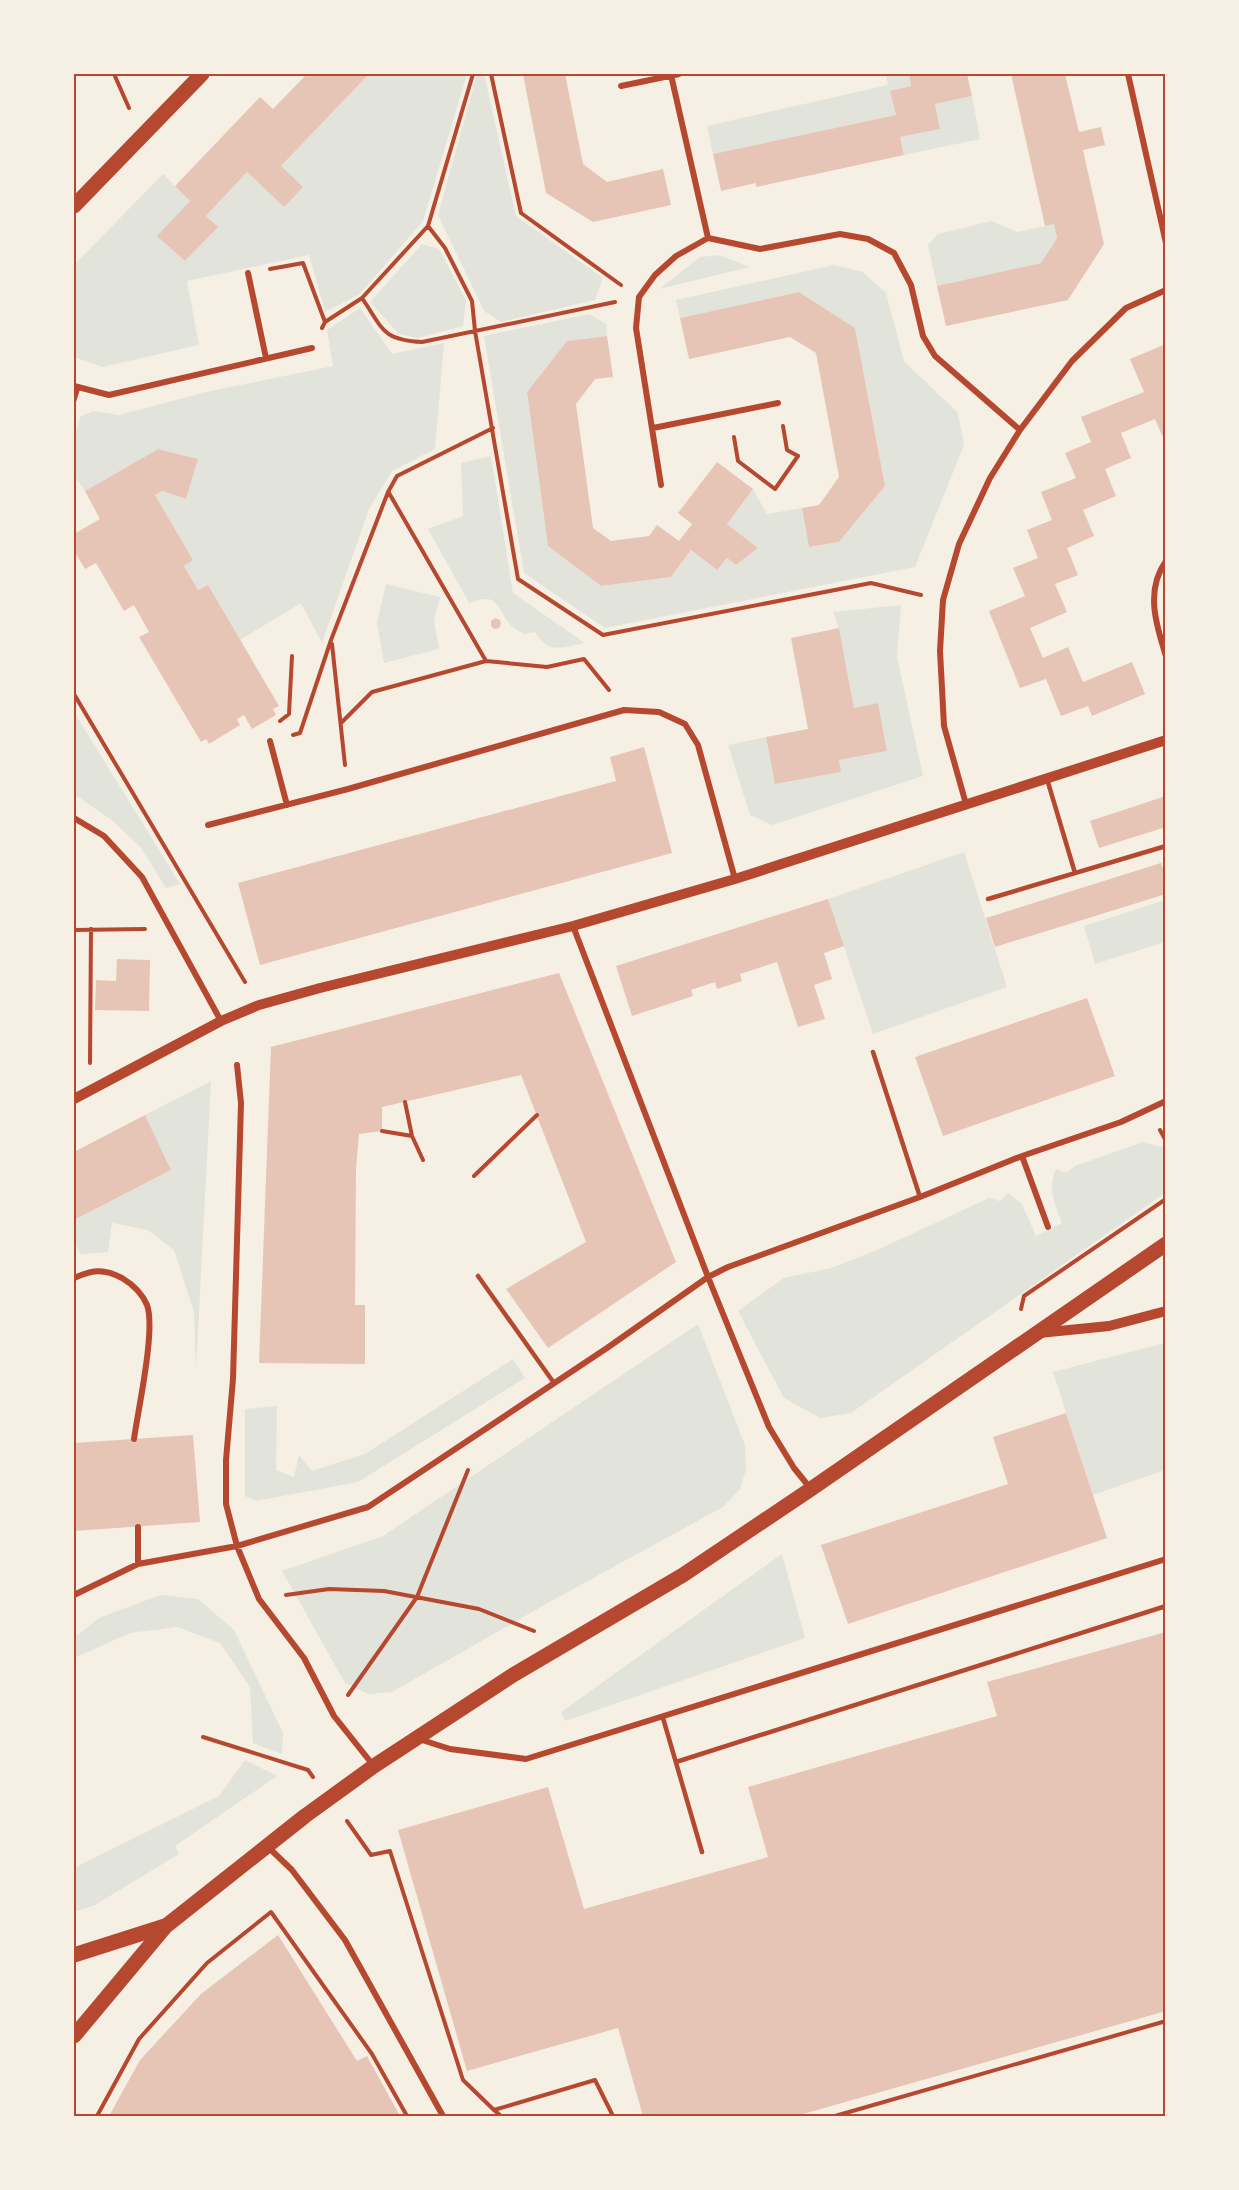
<svg xmlns="http://www.w3.org/2000/svg" width="1239" height="2190" font-family="Quicksand,sans-serif">
  <style>
    .green { fill: #e2e4dc }
    .building { fill: #e6c5b7 }
    .lines { fill: none; stroke-linecap: round; stroke-linejoin: round }
    .path { stroke: #b5482f; stroke-width: 4 }
    .service { stroke: #b5482f; stroke-width: 4.5 }
    .minor { stroke: #b5482f; stroke-width: 6 }
    .tertiary { stroke: #b5482f; stroke-width: 10 }
    .primary { stroke: #b5482f; stroke-width: 15 }
    .neatline { fill: none; stroke: #b5482f; stroke-width: 2 }
  </style>
  <rect width="100%" height="100%" fill="#f6efe4"/>
  <path class="green" d="M369 74H467L423 221 360 294 325 312 309 255 187 281 199 345 102 367 74 357V265L163 174 190 201 158 236 185 261 217 227 206 216 247 172 284 206 281 166Z
    M477 74H484L516 216 603 278 595 300 501 322 484 311 438 215Z
    M886 74H909L911 86 890 91 896 115 713 154 707 126 888 85Z
    M972 96 980 139 904 155 900 137 940 129 935 104Z
    M992 221 1017 232 1054 224 1057 238 1041 263 937 286 928 245 938 234Z
    M422 244 439 249 466 300 463 326 418 338 399 334 370 302Z
    M720 255 750 267 659 289 700 257Z
    M834 265 863 272 886 293 904 361 958 413 964 445 915 567 605 628 524 573 484 336 589 314 606 324 607 336 567 341 527 392 548 546 601 586 671 577 691 550 717 570 727 558 736 565 758 548 727 524 753 489 767 514 802 508 809 547 839 542 885 486 855 328 799 292 680 318 676 300Z
    M360 308 392 354 444 343 435 449 392 471 369 509 322 643 301 603 240 640 208 585 198 590 184 566 193 560 155 495 162 491 186 499 198 459 158 449 85 491 74 475V440L80 417 93 411 119 415 206 392 333 366 327 330Z
    M491 456 513 593 585 643C562 647 549 655 535 632L524 634C519 631 512 627 508 622 495 603 497 593 469 603L428 529 463 516 461 463Z
    M386 584 440 597 434 620 439 649 384 663 377 622Z
    M901 605 897 657 923 776 772 825 750 815 728 745 766 737 775 784 840 772 839 760 887 751 878 703 854 708 839 628 833 612Z
    M74 712 180 884 166 888 141 848 113 821 74 794Z
    M964 852 1007 987 873 1034 828 899Z
    M1165 900V942L1095 964 1084 926Z
    M211 1081 196 1371 194 1312 174 1250 148 1230 112 1223 108 1252 80 1254 74 1239V1220L171 1170 145 1115Z
    M1143 1142 1165 1148V1193L851 1413 820 1418 784 1398 738 1311 784 1278 831 1268 877 1250 989 1198 1000 1201 1008 1193 1022 1204 1036 1236 1062 1223C1055 1204 1047 1189 1056 1169L1066 1173 1075 1166Z
    M698 1324 745 1445 746 1470 740 1489 723 1507 555 1599 392 1692 368 1694 345 1683 282 1571 383 1536Z
    M1165 1343V1470L1093 1495 1053 1372Z
    M513 1359 525 1378 358 1482 256 1501 245 1496V1409L277 1406 276 1470 294 1477 299 1455 312 1471 365 1454Z
    M782 1554 805 1638 565 1721 561 1712Z
    M160 1595 198 1599 234 1630 283 1733 282 1754 253 1743 250 1687 220 1643 177 1627 130 1633 74 1658V1638L99 1618Z
    M245 1760 277 1776 175 1846 179 1854 95 1905 74 1912V1868L219 1796Z"/>
  <path class="building" d="M307 74H369L281 166 303 187 284 207 247 172 206 216 218 227 185 261 157 236 190 201 175 186 260 97 273 109Z
    M523 74H565L583 164 607 182 663 169 671 205 593 222 546 193Z
    M909 74H967L972 96 935 104 940 129 900 137 904 155 756 187V183L721 191 713 154 896 115 890 91 911 86Z
    M1011 74H1065L1079 132 1101 127 1105 145 1083 150 1104 244 1068 300 946 326 937 286 1041 263 1057 238 1054 224 1045 226Z
    M799 292 855 328 885 486 839 542 809 547 802 508 819 505 839 477 816 353 790 337 689 359 680 318Z
    M607 336 613 377 595 379 576 404 593 528 611 541 649 536 657 525 679 541 692 524 678 513 717 462 753 489 727 524 758 548 736 565 727 558 717 570 691 550 671 577 601 586 548 546 527 392 567 341Z
    M1166 344V444L1155 419 1121 433 1131 458 1105 469 1116 496 1083 510 1094 536 1067 548 1078 575 1055 584 1067 612 1030 628 1043 658 1068 647 1083 682 1132 662 1145 694 1092 716 1088 706 1061 716 1046 679 1020 688 989 611 1025 596 1013 568 1038 558 1027 530 1052 520 1041 492 1076 478 1065 453 1091 442 1081 417 1144 392 1130 359Z
    M158 449 198 459 186 499 162 491 155 495 193 560 184 566 198 590 208 585 279 706 273 709 276 715 252 729 244 715 237 719 240 725 209 744 206 739 201 742 139 637 149 632 134 605 124 611 96 563 85 569 74 551V534L100 519 85 491Z
    M495 618 500 620 501 624 499 628 494 629 491 626V621Z
    M839 628 854 708 878 703 887 751 839 760 841 772 775 784 766 737 808 729 791 638Z
    M644 747 672 853 260 965 238 883 616 781 610 757Z
    M1166 796V827L1099 848 1090 821Z
    M1161 863 1166 876V894L995 947 986 918Z
    M828 899 844 946 824 953 832 979 814 985 825 1019 798 1027 777 962 740 974 742 981 717 989 715 982 691 990 693 996 632 1016 616 966Z
    M117 959 150 960 149 1011 95 1010 96 980 116 981Z
    M559 973 676 1262 548 1348 506 1289 586 1242 521 1075 382 1107V1131L359 1134 356 1169 355 1305H365V1364L259 1363 271 1047Z
    M1087 998 1115 1076 943 1136 915 1057Z
    M145 1115 171 1170 74 1220V1152Z
    M1066 1413 1107 1538 848 1624 821 1545 1008 1484 993 1437Z
    M193 1435 200 1522 74 1531V1443Z
    M1166 1632V2011L796 2116H643L618 2028 467 2071 398 1830 548 1787 584 1909 768 1857 748 1787 997 1716 987 1682Z
    M278 1935 357 2061 367 2056 400 2116H109L140 2060 201 1994Z"/>
  <g class="lines">
    <path class="path" d="M114 74 129 108
      M491 74 521 213 621 285
      M428 226 445 248 472 301 475 331 518 579 603 635 871 583 921 595
      M270 269 303 263 325 322
      M362 298C383 329 382 340 422 342L615 302
      M322 328 325 322 362 298 428 226 473 74
      M734 437 738 461 775 489 798 456 787 450 783 426
      M389 493 486 661
      M332 644 345 765
      M74 694 245 982
      M280 721 289 714 292 656
      M341 723 372 692 486 661 547 667 584 659 609 690
      M293 735 300 733 331 640 388 492 397 476 493 428
      M74 930 145 929
      M90 1063 91 929
      M405 1102 412 1136 423 1160
      M1160 1130 1166 1141
      M382 1131 412 1136
      M474 1176 537 1115
      M1021 1309 1024 1296 1166 1199
      M286 1595 329 1589 384 1591 479 1609 534 1631
      M348 1695 417 1597 468 1470
      M203 1737 308 1770 313 1777
      M347 1821 371 1855 390 1851 463 2080 494 2110 595 2080 613 2116
      M494 2110 501 2116
      M97 2116 139 2039 207 1963 271 1912 372 2054 407 2116
      M835 2116 1166 2021"/>
    <path class="service" d="M74 401 78 388
      M1047 779 1075 873
      M988 899 1166 846
      M873 1052 920 1197
      M478 1276 554 1383
      M663 1718 702 1852
      M676 1762 1166 1606"/>
    <path class="minor" d="M1128 74 1166 243
      M671 75 708 238
      M621 86 679 74
      M248 273 266 358
      M74 386 109 395 312 348
      M653 428 778 403
      M661 485 636 328 639 297 655 275 676 256 708 238 760 249 840 234 868 239 894 253 911 285 923 336 935 356 1020 430
      M1166 561C1145 590 1156 625 1166 656
      M270 741 287 805
      M966 804 944 726 940 651 943 600 959 544 990 478 1020 430 1072 361 1126 308 1166 290
      M74 818 104 836 142 877 221 1021
      M208 825 348 789 624 710 659 712 685 724 698 745 735 879
      M573 926 708 1277 769 1427 794 1468 811 1489
      M237 1065 241 1103 233 1379 226 1460V1504L237 1546 259 1599 304 1658 334 1716 373 1765
      M1022 1156 1048 1227
      M74 1278C92 1270 103 1268 122 1278 132 1284 142 1293 147 1305 156 1329 138 1410 134 1439
      M138 1564V1527
      M74 1595 138 1564 237 1546 368 1507 607 1348 708 1277 728 1267 920 1197 1022 1156 1121 1122 1166 1101
      M419 1739 450 1749 526 1759 1166 1559
      M267 1846 292 1870 345 1940 443 2116"/>
    <path class="tertiary" d="M74 1099 221 1021 259 1005 320 988 573 926 735 879 1166 740
      M1039 1333 1109 1326 1166 1311"/>
    <path class="primary" d="M74 206 202 74
      M74 1955 165 1926
      M74 2036 166 1926 305 1816 374 1766 513 1675 683 1575 811 1489 1166 1244"/>
  </g>
  <rect width="1239" height="2190" fill="none" stroke="#f6efe4" stroke-width="150"/>
  <rect x="75" y="75" width="1089" height="2040" class="neatline"/>
</svg>
